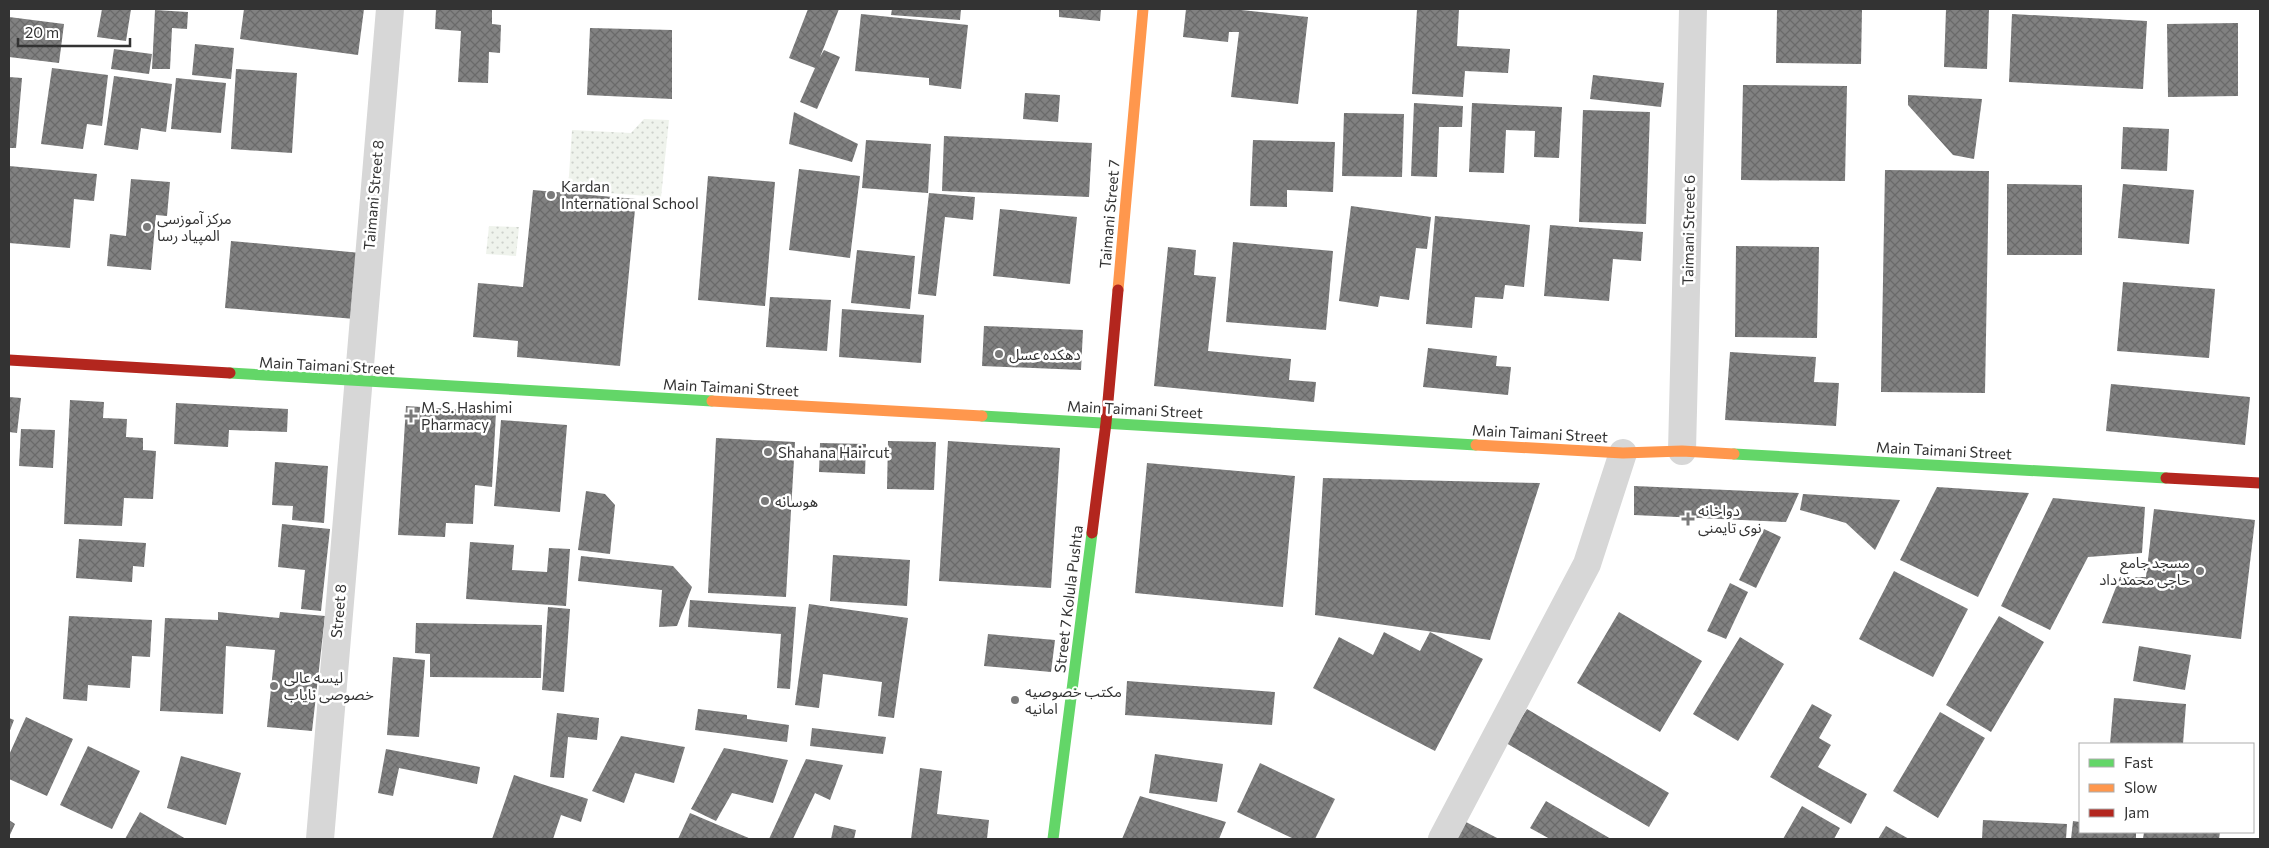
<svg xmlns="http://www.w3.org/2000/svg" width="2269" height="848" font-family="Commissioner,'Noto Sans Arabic',sans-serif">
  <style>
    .grass { fill: url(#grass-dots) }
    .building { fill: url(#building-cross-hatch) }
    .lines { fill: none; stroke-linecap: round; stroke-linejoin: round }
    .street { stroke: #d7d7d7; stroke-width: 28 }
    .fast { stroke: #63d668; stroke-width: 11 }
    .slow { stroke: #ff974d; stroke-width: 11 }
    .jam { stroke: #b3261e; stroke-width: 11 }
    .poi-dot { fill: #7a7a7a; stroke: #fff; stroke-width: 2 }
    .labels { text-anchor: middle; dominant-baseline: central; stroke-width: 5; stroke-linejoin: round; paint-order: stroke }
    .poi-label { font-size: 15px; fill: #333; stroke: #fff; text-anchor: start }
    .street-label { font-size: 15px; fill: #333; stroke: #fff }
  </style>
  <defs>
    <pattern id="grass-dots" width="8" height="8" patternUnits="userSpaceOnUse" patternTransform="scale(1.25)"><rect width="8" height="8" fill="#eff3ec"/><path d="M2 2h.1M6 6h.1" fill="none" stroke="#cdd1cb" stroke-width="1.8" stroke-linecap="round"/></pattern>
    <pattern id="building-cross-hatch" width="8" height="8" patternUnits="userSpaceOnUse" patternTransform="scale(1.25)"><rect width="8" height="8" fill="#818181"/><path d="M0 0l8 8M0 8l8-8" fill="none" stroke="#6a6a6a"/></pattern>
  </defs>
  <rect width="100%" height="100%" fill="#fff"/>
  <path class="grass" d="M644 119 669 120 661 197 568 190 572 130 631 133Z
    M489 226 519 227 516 256 486 254Z"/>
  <path class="building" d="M102 9H131L126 41 97 37Z
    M244 9H364L358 55 240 39Z
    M436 9H492V24L501 25 500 53 489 52 488 83 458 82 461 31 435 29Z
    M808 9H839L820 57 824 50 840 57 817 109 800 102 815 68 789 58Z
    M892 9H961L960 20 891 15Z
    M1059 9H1101L1100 21 1059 17Z
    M1186 9H1232L1308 17 1298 104 1231 97 1239 32H1229L1228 42 1183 37Z
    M1417 9H1459L1457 46 1510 49 1508 73 1465 71 1463 97 1412 94Z
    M1777 9H1862L1861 64 1776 63Z
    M1946 9H1989L1987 69 1944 67Z
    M155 10 188 12 187 29 172 28 170 69H152Z
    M861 14 968 25 961 89 929 85V78L855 71Z
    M2012 14 2147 21 2143 89 2009 82Z
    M9 17 64 24 59 63 9 57Z
    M2238 23V96L2168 97 2167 24Z
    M590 28 672 30V99L587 95Z
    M195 44 234 48 231 79 192 75Z
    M114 49 152 54 149 74 111 69Z
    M52 68 108 75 102 126 87 124 83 149 41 144Z
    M236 69 297 73 292 153 231 149Z
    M1593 75 1664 83 1661 107 1590 99Z
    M114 76 172 84 166 132 141 128 138 150 104 145Z
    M9 77 22 78 16 148H9Z
    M176 78 226 83 221 133 171 129Z
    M1743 85 1847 86 1845 181 1741 180Z
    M1025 93 1060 95 1058 122 1023 119Z
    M1908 95 1982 99 1974 159 1953 155 1908 105Z
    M1414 103 1463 106 1462 127H1439L1437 177 1411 176Z
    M1472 103 1562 107 1559 158 1534 157 1535 131 1506 130 1504 173 1469 172Z
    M1583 110 1650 112 1646 224 1579 222Z
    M794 112 858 144 852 162 789 144Z
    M1344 113 1404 114 1402 177 1342 176Z
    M2123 127 2169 129 2167 171 2121 169Z
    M944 136 1092 143 1089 197 942 191Z
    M866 140 931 144 928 193 862 188Z
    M1253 140 1335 142 1333 192 1287 190V207L1250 206Z
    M9 166 97 174 94 201 74 199 70 248 9 243Z
    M799 169 860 176 850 258 789 250Z
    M1885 170 1989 171 1985 393 1881 392Z
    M708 176 775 182 765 306 698 300Z
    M131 179 170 182 167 216 156 215 151 270 107 266 110 234 126 236Z
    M2007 184 2082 185V255H2007Z
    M2123 184 2194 190 2189 244 2118 238Z
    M533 190 636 199 620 366 517 357 518 341 473 337 478 283 523 287Z
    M929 193 975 197 973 220 945 217 936 296 918 294Z
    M1351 206 1431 217 1427 249 1416 248 1409 300 1380 296 1378 307 1339 301Z
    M1000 209 1077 217 1070 284 993 276Z
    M1435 216 1530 225 1524 287 1505 285 1503 299 1475 297 1472 328 1426 324Z
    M1550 225 1643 232 1641 261 1613 259 1609 301 1544 296Z
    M231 241 361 253 355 319 225 308Z
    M1233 242 1333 251 1326 330 1226 322Z
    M1736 246 1819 247 1817 338 1735 337Z
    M1168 247 1196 250 1194 275 1216 277 1208 351 1291 359 1289 380 1316 382 1314 402 1154 386Z
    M857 250 915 256 910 309 851 303Z
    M2123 282 2215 289 2209 358 2117 351Z
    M770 297 831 300 827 351 766 347Z
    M842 309 924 315 921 363 839 357Z
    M984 326 1083 330 1081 370 982 366Z
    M1428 348 1497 356 1496 366 1511 367 1508 395 1423 387Z
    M1730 352 1816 357 1814 382 1839 383 1836 426 1725 420Z
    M2111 384 2250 397 2245 445 2106 431Z
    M9 397 21 398 17 433 9 432Z
    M70 400 104 402 103 418 127 419 126 437 143 438V450L156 451 153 499 124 498 122 526 64 524Z
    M176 403 288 409 287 432 229 430 228 447 174 444Z
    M406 406 496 412 492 487 475 485 473 524 446 523 445 537 398 535Z
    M501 420 567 425 560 512 494 506Z
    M21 429 55 430 53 468 19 466Z
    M716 438 795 442 786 597 708 593Z
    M888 441 936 442 934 490 887 489Z
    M948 441 1060 448 1051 588 939 581Z
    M820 443 866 444 865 474 819 472Z
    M275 462 328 466 324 523 292 520 293 506 272 505Z
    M1147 463 1295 476 1283 607 1135 593Z
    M1323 478 1540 483 1490 640 1315 615Z
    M1634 486 1799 493 1786 522 1634 515Z
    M1937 487 2029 493 1978 597 1900 560Z
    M586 491 605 494 615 505 610 554 578 550Z
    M1803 494 1900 500 1875 550 1846 523 1800 510Z
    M2053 498 2145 507 2142 553 2088 557 2050 630 2001 606Z
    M2154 509 2255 520 2241 639 2102 623 2120 577H2146Z
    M282 524 330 529 321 611 301 609 305 570 278 567Z
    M1764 529 1781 537 1756 588 1739 580Z
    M79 539 146 543 144 567 133 566 132 582 76 578Z
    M470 542 514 545 512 570 547 572 549 548 570 549 566 606 466 599Z
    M833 555 910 560 907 606 830 601Z
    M581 556 673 566 692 587 677 626 659 627 662 590 578 581Z
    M1894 571 1968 609 1933 677 1859 639Z
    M1730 583 1748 592 1726 639 1707 631Z
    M690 600 796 607 790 689 777 688 781 634 688 627Z
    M809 604 908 618 894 718 878 716 882 682 823 674 819 708 795 705Z
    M548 607 570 609 564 692 542 690Z
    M218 612 279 618 280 612 325 616 312 731 267 727 275 650 226 646 223 714 160 711 165 618 218 620Z
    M1619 612 1702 661 1660 732 1577 683Z
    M69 616 152 620 150 657 132 656 130 688 88 685 87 701 63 699Z
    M1999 616 2044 642 1991 732 1946 705Z
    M416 623 542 625 541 678 430 677V654L415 653Z
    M1384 632 1420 651 1430 632 1483 659 1435 751 1313 688 1339 637 1373 655Z
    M988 634 1055 640 1051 672 984 666Z
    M1740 637 1784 664 1738 741 1693 714Z
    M2139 646 2191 655 2185 690 2133 681Z
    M393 657 425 660 419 737 387 735Z
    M1127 681 1275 692 1272 725 1125 715Z
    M2114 698 2186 704 2183 744H2110Z
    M1812 704 1832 715 1819 738 1831 745 1818 767 1867 794 1851 824 1770 777Z
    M698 709 747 715V719L789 725 787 742 695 730Z
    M1527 709 1669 793 1649 827 1506 743Z
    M1940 712 1985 738 1938 818 1893 791Z
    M557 713 599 718 597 740 568 737 564 778 550 777Z
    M26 717 73 739 47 796 9 779V755Z
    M9 718 14 720 9 733Z
    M812 728 886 737 883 754 810 746Z
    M621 736 685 747 674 783 635 773 624 803 592 791Z
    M88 746 140 771 112 829 60 805Z
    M724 748 788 760 773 803 732 793 716 821 691 809Z
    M386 749 480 767 477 784 399 768 393 796 378 793Z
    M1155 754 1223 764 1217 802 1149 793Z
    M181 756 241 773 226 825 167 808Z
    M806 759 843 765 830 800 815 793 793 839H769Z
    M1260 763 1335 799 1315 839H1294L1237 812Z
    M920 768 942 771 937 814 989 820 987 839H911Z
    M514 775 588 799 581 822 561 815 553 839H492Z
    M1140 796 1226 822 1219 839H1122Z
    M1546 801 1611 839H1550L1530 828Z
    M1802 806 1840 828 1834 839H1783Z
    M140 812 186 839H125Z
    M690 813 751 839H678Z
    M9 820 15 824 9 837Z
    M1983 820 2067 824 2066 839H1982Z
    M2073 821 2080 822V832H2136V839H2071Z
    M1466 822 1499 839H1457Z
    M834 825 856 830 854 839H831Z
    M1886 826 1909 839H1878Z
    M2144 832H2220L2219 839H2143Z"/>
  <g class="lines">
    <path class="street" d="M1682 451 1693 9
      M320 839 390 9
      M1442 839 1587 564 1623 453"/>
    <path class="fast" d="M230 373 712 401
      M982 416 1476 445
      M1734 454 2166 478
      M1053 839 1092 533"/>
    <path class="slow" d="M1118 290 1143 9
      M712 401 982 416
      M1476 445 1623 453 1682 451 1734 454"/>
    <path class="jam" d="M9 360 230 373
      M2166 478 2260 483
      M1092 533 1106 423 1118 290"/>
  </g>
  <g class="poi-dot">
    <circle cx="551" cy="195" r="5"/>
    <circle cx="147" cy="227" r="5"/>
    <circle cx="999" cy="354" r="5"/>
    <path d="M408.5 408.5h5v5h5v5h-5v5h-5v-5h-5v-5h5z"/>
    <circle cx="768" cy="452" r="5"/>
    <circle cx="765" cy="501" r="5"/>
    <path d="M1685.5 511.5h5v5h5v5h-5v5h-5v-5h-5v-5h5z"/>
    <circle cx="2200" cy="571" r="5"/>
    <circle cx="274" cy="686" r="5"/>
    <circle cx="1015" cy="700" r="5"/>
  </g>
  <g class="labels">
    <g class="poi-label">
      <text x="561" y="186">Kardan<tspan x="561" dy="17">International School</tspan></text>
      <text x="157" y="218">مرکز آموزسی<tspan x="157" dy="17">المپیاد رسا</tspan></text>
      <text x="1009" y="354">دهکده عسل</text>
      <text x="421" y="407">M. S. Hashimi<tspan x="421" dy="17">Pharmacy</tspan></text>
      <text x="778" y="452">Shahana Haircut</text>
      <text x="775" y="501">هوسانه</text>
      <text x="1698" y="510">دواخانه<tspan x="1698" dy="17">نوی تایمنی</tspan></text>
      <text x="2190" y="562" text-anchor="end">مسجد جامع<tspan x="2190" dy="17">حاجی محمد داد</tspan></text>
      <text x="284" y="677">لیسه عالی<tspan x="284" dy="17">خصوصی نایاب</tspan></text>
      <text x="1025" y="691">مکتب خصوصیه<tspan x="1025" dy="17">امانیه</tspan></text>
    </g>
    <g class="street-label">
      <text transform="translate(373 195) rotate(-85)">Taimani Street 8</text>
      <text transform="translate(1109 214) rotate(-85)">Taimani Street 7</text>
      <text transform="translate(1688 230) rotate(-89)">Taimani Street 6</text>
      <text transform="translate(327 365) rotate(3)">Main Taimani Street</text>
      <text transform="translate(731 387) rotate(3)">Main Taimani Street</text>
      <text transform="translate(1135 409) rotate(3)">Main Taimani Street</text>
      <text transform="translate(1540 433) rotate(3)">Main Taimani Street</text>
      <text transform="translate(1944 450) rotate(3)">Main Taimani Street</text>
      <text transform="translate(1068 599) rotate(-83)">Street 7 Kolula Pushta</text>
      <text transform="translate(338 611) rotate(-85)">Street 8</text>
    </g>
  </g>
  <rect width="2269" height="848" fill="none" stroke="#333333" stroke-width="20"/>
  <rect x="2079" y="743" width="175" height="90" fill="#ffffff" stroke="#adadad"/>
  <rect x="2089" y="759" width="25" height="8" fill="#63d668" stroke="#adadad"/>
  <text x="2124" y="768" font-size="15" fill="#333333">Fast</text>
  <rect x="2089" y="784" width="25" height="8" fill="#ff974d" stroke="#adadad"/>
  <text x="2124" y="793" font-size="15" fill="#333333">Slow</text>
  <rect x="2089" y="809" width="25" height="8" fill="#b3261e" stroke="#adadad"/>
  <text x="2124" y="818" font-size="15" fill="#333333">Jam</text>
  <path d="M18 38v8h112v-8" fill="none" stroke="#333333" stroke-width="2.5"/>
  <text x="25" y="38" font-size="15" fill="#333333" stroke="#ffffff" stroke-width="4" paint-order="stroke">20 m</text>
</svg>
